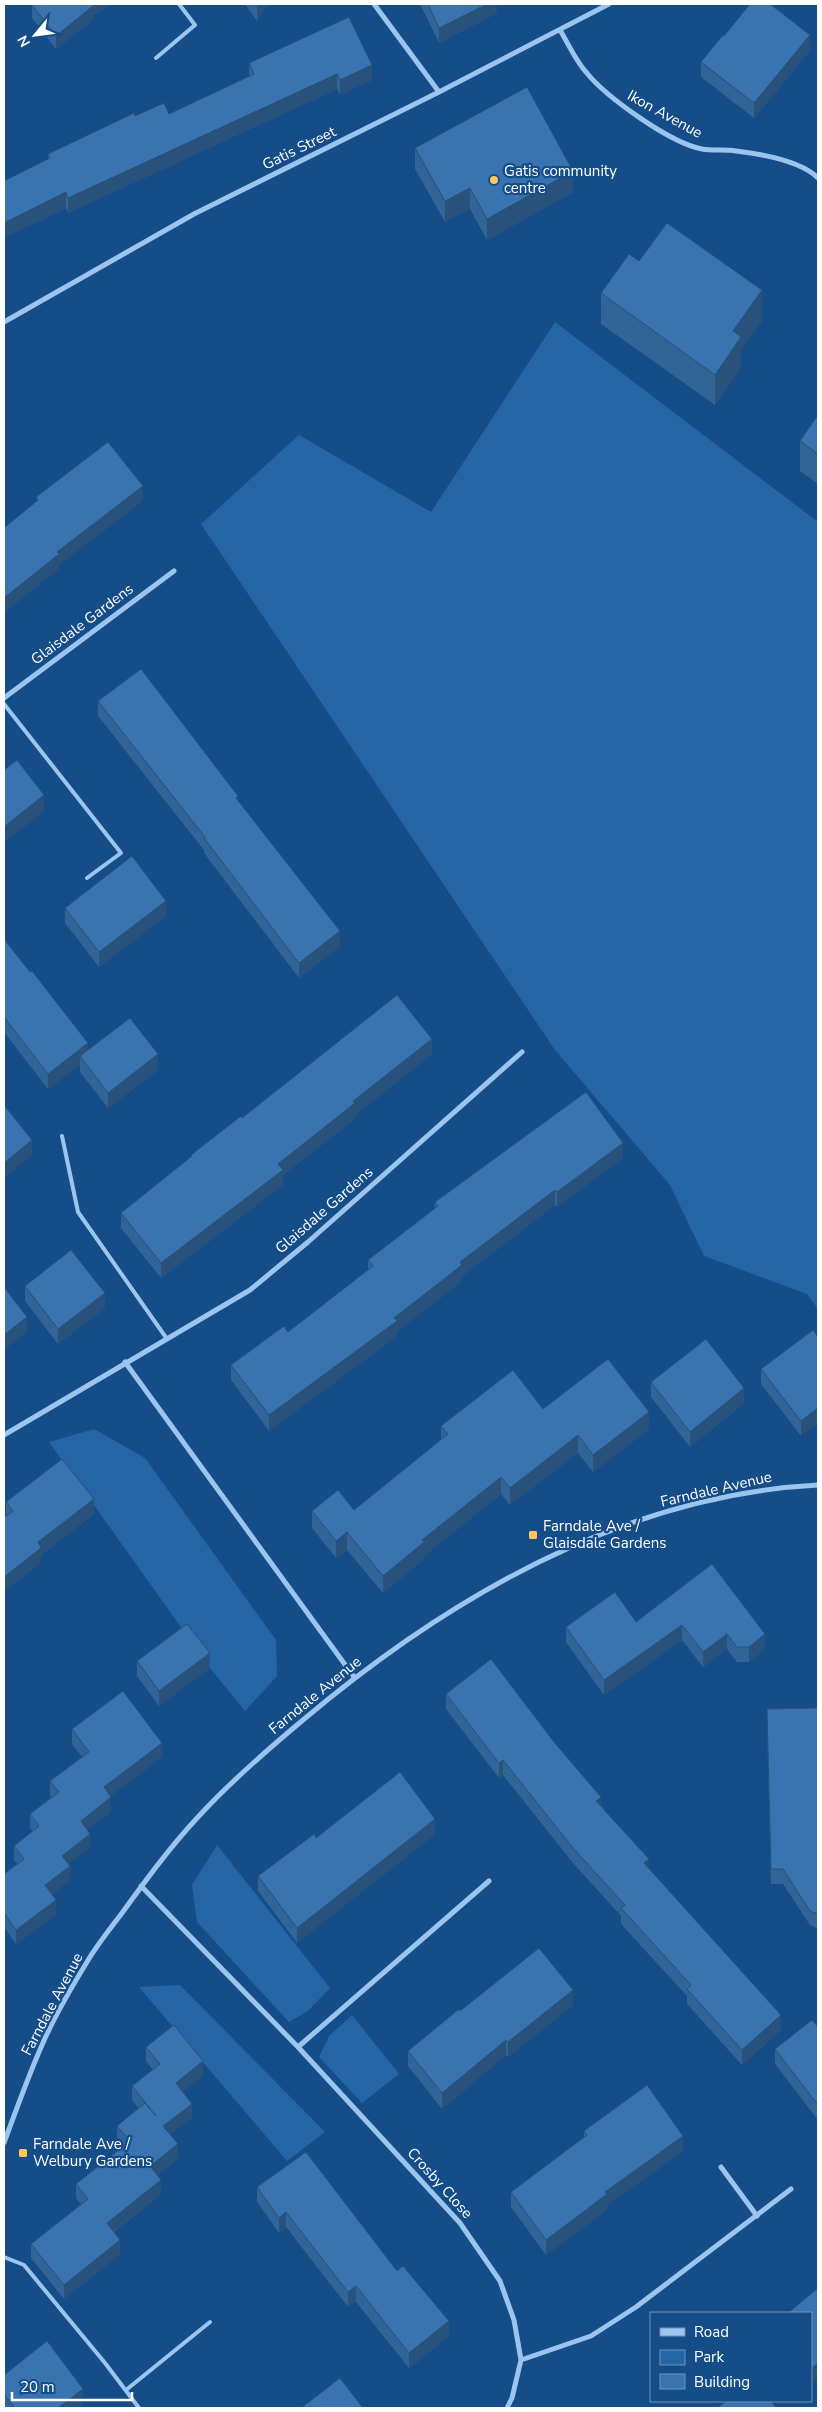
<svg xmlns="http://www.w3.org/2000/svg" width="822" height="2412" font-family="'Nunito Sans',sans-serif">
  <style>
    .green { fill: #2465a6 }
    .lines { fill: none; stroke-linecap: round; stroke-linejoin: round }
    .lane { stroke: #9bc5ef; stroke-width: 4 }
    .street { stroke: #9bc5ef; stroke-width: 5 }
    .wall { fill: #316497 }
    .shaded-wall { fill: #28517b }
    .building { fill: #3974b0; stroke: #28517b }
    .poi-dot { fill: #ffc759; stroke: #154d88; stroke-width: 2 }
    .labels { text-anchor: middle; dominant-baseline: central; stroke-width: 4.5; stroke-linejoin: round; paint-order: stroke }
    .street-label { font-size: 15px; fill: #fff; stroke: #154d88 }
    .poi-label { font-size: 15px; fill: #fff; stroke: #154d88; text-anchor: start }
  </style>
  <rect width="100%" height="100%" fill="#154d88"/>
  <path class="green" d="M555 322 818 522V1309L807 1294 704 1256 670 1185 555 1050 201 524 299 435 431 512Z
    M94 1429 145 1458 276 1640 277 1676 245 1711 210 1668 49 1442Z
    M217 1845 330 1988 308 2011 289 2022 197 1922 192 1885Z
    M180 1985 325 2132 287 2161 139 1987Z
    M352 2015 399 2074 362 2103 319 2057 329 2036Z"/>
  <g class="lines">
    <path class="lane" d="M156 58 195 25 179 4
      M4 704 121 853 87 878
      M62 1136 78 1212 167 1339
      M4 2257 24 2265 105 2363 139 2408
      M126 2390 210 2322"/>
    <path class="street" d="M374 4 439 92
      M560 30C568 43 575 60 586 72 606 97 670 143 702 149 713 151 725 149 736 151 761 154 800 160 818 178
      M4 322 194 214 439 92 609 4
      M4 698 174 571
      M125 1362 354 1677
      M4 1435 250 1290 308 1242 522 1052
      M141 1886 298 2047 460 2223 500 2281 514 2320 521 2360 512 2398 507 2408
      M298 2047 489 1881
      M4 2143C16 2110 28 2077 42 2045 54 2017 71 1988 87 1962 97 1945 110 1929 122 1913 146 1880 170 1847 198 1817 230 1782 267 1750 303 1720 448 1598 625 1495 818 1485
      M721 2167 757 2216
      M521 2360 591 2336 636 2307 791 2189"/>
  </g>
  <path class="wall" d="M245 4H267L257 21Z
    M420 4H499L497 5V13L439 43Z
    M32 5 94 16V19L56 49 32 18Z
    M349 17 372 80 340 95 337 89 68 213 66 208 4 238V181L48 159V154L135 116 169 114 249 76V63Z
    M724 36 810 51 754 118 701 77V62Z
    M415 148 573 192 487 240 470 209 445 222 415 169Z
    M639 261 762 321 741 350V368L715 405 601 324V293Z
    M818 415V484L800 471V441Z
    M98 701 340 946 299 978 204 853V850L98 716Z
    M4 770 44 811 5 841 4 840Z
    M65 908 166 916 99 967 65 923Z
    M4 939 88 1050 158 1070 108 1108 80 1072V1065L48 1089 4 1032Z
    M432 1054 355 1115V1119L283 1175V1185L161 1278 121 1228V1213L191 1157V1155L242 1118Z
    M623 1158 557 1207 555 1205 462 1276V1281L397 1331V1336L269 1431 231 1380V1365L288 1332 368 1270V1260L435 1208V1202Z
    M25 1286 105 1308 58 1344 25 1301Z
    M818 1337 801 1436 761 1384V1369Z
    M651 1382 744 1403 690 1447 651 1397Z
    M543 1409 649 1429 593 1472 578 1453 510 1505 501 1494 424 1556V1559L383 1593 347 1550 336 1558 312 1528V1511L354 1510 441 1440V1426Z
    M6 1502 94 1514 41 1555V1563L6 1516Z
    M712 1564 765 1649 749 1662H737L727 1649 703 1667 682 1640 604 1695 566 1642V1627L636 1622Z
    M137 1661 210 1668 159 1706 137 1676Z
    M446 1694 601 1805 649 1869 781 2030 742 2065 687 2004V1996L621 1924V1916L573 1863 503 1775 499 1778 446 1709Z
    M818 1708V1929L810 1925 783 1884H771L767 1724V1709Z
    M72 1729 162 1757 110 1796 111 1812 87 1830 90 1848 68 1864 70 1881 51 1894 56 1914 16 1944 4 1927V1874L17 1864 14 1860V1846L33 1832 30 1828V1814L52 1797 50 1796V1781L82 1757 72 1744Z
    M435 1834 297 1943 258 1891V1876L316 1838Z
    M573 2005 508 2057 506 2055 442 2109 408 2066V2051L460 2011Z
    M818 2027V2120L775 2064V2049Z
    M146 2047 203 2076 182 2092 192 2118 170 2134 178 2158 157 2175 161 2194 114 2232 120 2254 64 2299 31 2258V2244L81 2204 76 2198V2184L123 2147 117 2140V2126L139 2109 132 2100V2086L153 2070 146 2061Z
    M584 2131 683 2151 607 2205V2210L546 2255 511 2207V2192L584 2137Z
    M257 2187 397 2271 449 2336 409 2368 356 2302 348 2307 286 2227 279 2233 257 2202Z
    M4 2375 83 2404 78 2408H4Z"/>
  <path class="shaded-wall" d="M93 4H110L94 16V19L56 49V36Z
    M259 4H267L257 21V7Z
    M487 4H499L497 5V13L439 43V28Z
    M810 35V51L754 118V103Z
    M372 65V80L340 95V80Z
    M337 74V89L68 213V198Z
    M573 171V192L487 240V219Z
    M470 188V209L445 222V201Z
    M66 192V208L4 238V223Z
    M762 290V321L741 350V368L715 405V375L733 331Z
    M143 486V501L59 565V569L4 613V598L57 552Z
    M44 795V811L5 841V826Z
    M166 901V916L99 967V952Z
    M340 931V946L299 978V963Z
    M432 1039V1054L355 1115V1119L283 1175V1185L161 1278V1263L278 1164 353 1101Z
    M88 1043V1058L80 1056V1065L48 1089V1074Z
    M158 1054V1070L108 1108V1093Z
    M32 1140V1155L4 1178V1163Z
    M623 1143V1158L557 1207V1192Z
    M555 1190V1205L462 1276V1281L397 1331V1336L269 1431V1415L394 1318 460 1262Z
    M105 1293V1308L58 1344V1329Z
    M27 1317V1332L4 1350V1335Z
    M744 1388V1403L690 1447V1432Z
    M818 1408V1423L801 1436V1421Z
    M649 1412V1429L593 1472V1455Z
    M578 1435V1453L510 1505V1488Z
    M501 1477V1494L424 1556V1559L383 1593V1576L422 1540Z
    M94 1499V1514L41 1555V1563L4 1592V1577L38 1542Z
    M347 1532V1550L336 1558V1541Z
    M682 1625V1640L604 1695V1680Z
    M727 1634V1649L703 1667V1652Z
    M765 1634V1649L749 1662V1647Z
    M210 1653V1668L159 1706V1691Z
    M162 1743V1757L104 1802V1787Z
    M503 1760V1775L499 1778V1763Z
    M111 1797V1812L81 1835V1821Z
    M601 1797V1812L596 1801Z
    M435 1819V1834L297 1943V1928Z
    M90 1834V1848L62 1870V1856Z
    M649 1859V1874L644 1863Z
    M70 1866V1881L45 1900V1885Z
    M56 1900V1914L16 1944V1930Z
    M573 1990V2005L508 2057V2042Z
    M781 2015V2030L742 2065V2050Z
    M506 2040V2055L442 2109V2093Z
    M203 2061V2076L176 2097V2083Z
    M192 2104V2118L163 2140V2126Z
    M683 2136V2151L607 2205V2210L546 2255V2240L605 2192Z
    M178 2144V2158L150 2180V2166Z
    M161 2180V2194L107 2237V2223Z
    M286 2212V2227L279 2233V2218Z
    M120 2240V2254L64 2299V2285Z
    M356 2286V2302L348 2307V2292Z
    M449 2321V2336L409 2368V2353Z
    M818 2363V2378L811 2384V2369Z
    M83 2389V2404L78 2408H58Z"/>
  <path class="building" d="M33 4H93L94 5 56 36 32 5Z
    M428 4H487L439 28Z
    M750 4H770L810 35 754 103 701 62 723 35 724 36Z
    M349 17 372 65 340 80 337 74 68 198 66 192 4 223V181L50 158 48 154 134 113 135 116 164 103 169 114 254 74 249 63Z
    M527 87 573 171 487 219 470 188 445 201 415 148Z
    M667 223 762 290 733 331 741 337 715 375 601 293 629 254 639 261Z
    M818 415V454L800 441Z
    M108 442 143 486 57 552 59 554 4 598V528L38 500 36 497Z
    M141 669 238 796 236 798 340 931 299 963 204 838 205 837 98 701Z
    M17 760 44 795 5 826 4 825V770Z
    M132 856 166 901 99 952 65 908Z
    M4 939 30 972 32 971 88 1043 48 1074 4 1017Z
    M397 995 432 1039 353 1101 355 1103 278 1164 283 1170 161 1263 121 1213 192 1156 191 1155 241 1116 242 1118Z
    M130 1018 158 1054 108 1093 80 1056Z
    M586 1092 623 1143 557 1192 555 1190 460 1262 462 1265 394 1318 397 1321 269 1415 231 1365 284 1326 288 1332 373 1266 368 1260 438 1206 435 1202Z
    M4 1105 32 1140 4 1163Z
    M71 1250 105 1293 58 1329 25 1286Z
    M4 1287 27 1317 4 1335Z
    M813 1330 818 1337V1408L801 1421 761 1369Z
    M706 1339 744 1388 690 1432 651 1382Z
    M608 1359 649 1412 593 1455 578 1435 510 1488 501 1477 422 1540 424 1542 383 1576 347 1532 336 1541 312 1511 338 1490 354 1510 448 1434 441 1426 513 1370 543 1409Z
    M62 1459 94 1499 38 1542 41 1548 4 1577V1518L13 1511 6 1502Z
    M712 1564 765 1634 749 1647H737L727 1634 703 1652 682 1625 604 1680 566 1627 615 1592 636 1622Z
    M187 1624 210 1653 159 1691 137 1661Z
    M491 1659 554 1742 601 1797 596 1801 649 1859 644 1863 781 2015 742 2050 687 1989 691 1985 621 1908 625 1905 573 1848 503 1760 499 1763 446 1694Z
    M123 1691 162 1743 104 1787 111 1797 81 1821 90 1834 62 1856 70 1866 45 1885 56 1900 16 1930 4 1913V1874L24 1859 14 1846 39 1826 30 1814 59 1792 50 1781 89 1752 72 1729Z
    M818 1708V1914L810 1911 783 1869H771L767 1709Z
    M400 1772 435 1819 297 1928 258 1876 314 1834 316 1838Z
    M539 1948 573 1990 508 2042 506 2040 442 2093 408 2051 459 2009 460 2011Z
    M812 2020 818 2027V2105L775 2049Z
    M174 2025 203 2061 176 2083 192 2104 163 2126 178 2144 150 2166 161 2180 107 2223 120 2240 64 2285 31 2244 88 2199 76 2184 130 2141 117 2126 145 2103 156 2116 132 2086 160 2064 146 2047Z
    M647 2085 683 2136 605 2192 607 2194 546 2240 511 2192 587 2135 584 2131Z
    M306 2152 397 2271 403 2266 449 2321 409 2353 356 2286 348 2292 286 2212 279 2218 257 2187Z
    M818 2288V2363L811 2369V2313H788Z
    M47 2341 83 2389 58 2408H15L4 2394V2375Z
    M340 2378 363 2408H301Z
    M727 2401H771L776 2408H717Z"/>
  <g class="poi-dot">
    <circle cx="494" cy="180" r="5"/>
    <rect x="528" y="1530" width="10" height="10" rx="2.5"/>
    <rect x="18" y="2148" width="10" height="10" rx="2.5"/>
  </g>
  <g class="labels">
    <g class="street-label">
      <text transform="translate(665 114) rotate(29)">Ikon Avenue</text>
      <text transform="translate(299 148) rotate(-26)">Gatis Street</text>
      <text transform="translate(82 624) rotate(-37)">Glaisdale Gardens</text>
      <text transform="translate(324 1210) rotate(-41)">Glaisdale Gardens</text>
      <text transform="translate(716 1489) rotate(-13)">Farndale Avenue</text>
      <text transform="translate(315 1695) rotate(-39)">Farndale Avenue</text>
      <text transform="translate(52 2004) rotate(-62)">Farndale Avenue</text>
      <text transform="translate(440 2183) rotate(48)">Crosby Close</text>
    </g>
    <g class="poi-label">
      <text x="504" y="171">Gatis community<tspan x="504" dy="17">centre</tspan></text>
      <text x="543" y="1526">Farndale Ave /<tspan x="543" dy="17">Glaisdale Gardens</tspan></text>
      <text x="33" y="2144">Farndale Ave /<tspan x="33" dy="17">Welbury Gardens</tspan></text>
    </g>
  </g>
  <rect width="822" height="2412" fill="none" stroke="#ffffff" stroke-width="10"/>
  <rect x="650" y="2312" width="162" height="90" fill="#154d88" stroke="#7394b8"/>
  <rect x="660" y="2328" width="25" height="8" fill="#9bc5ef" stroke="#7394b8"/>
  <text x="694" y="2337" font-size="15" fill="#ffffff">Road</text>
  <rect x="660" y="2350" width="25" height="15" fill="#2465a6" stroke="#7394b8"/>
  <text x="694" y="2362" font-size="15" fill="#ffffff">Park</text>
  <rect x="660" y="2374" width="25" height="15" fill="#3974b0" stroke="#7394b8"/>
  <text x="694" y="2387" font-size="15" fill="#ffffff">Building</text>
  <g transform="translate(35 35) rotate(241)" stroke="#154d88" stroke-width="4" paint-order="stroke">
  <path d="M0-4L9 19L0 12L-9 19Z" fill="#ffffff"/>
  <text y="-8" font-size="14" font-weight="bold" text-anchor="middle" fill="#ffffff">N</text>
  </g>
  <path d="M12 2392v8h120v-8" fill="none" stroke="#ffffff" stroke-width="2.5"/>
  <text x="20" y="2392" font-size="15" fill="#ffffff" stroke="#154d88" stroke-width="4" paint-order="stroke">20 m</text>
</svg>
